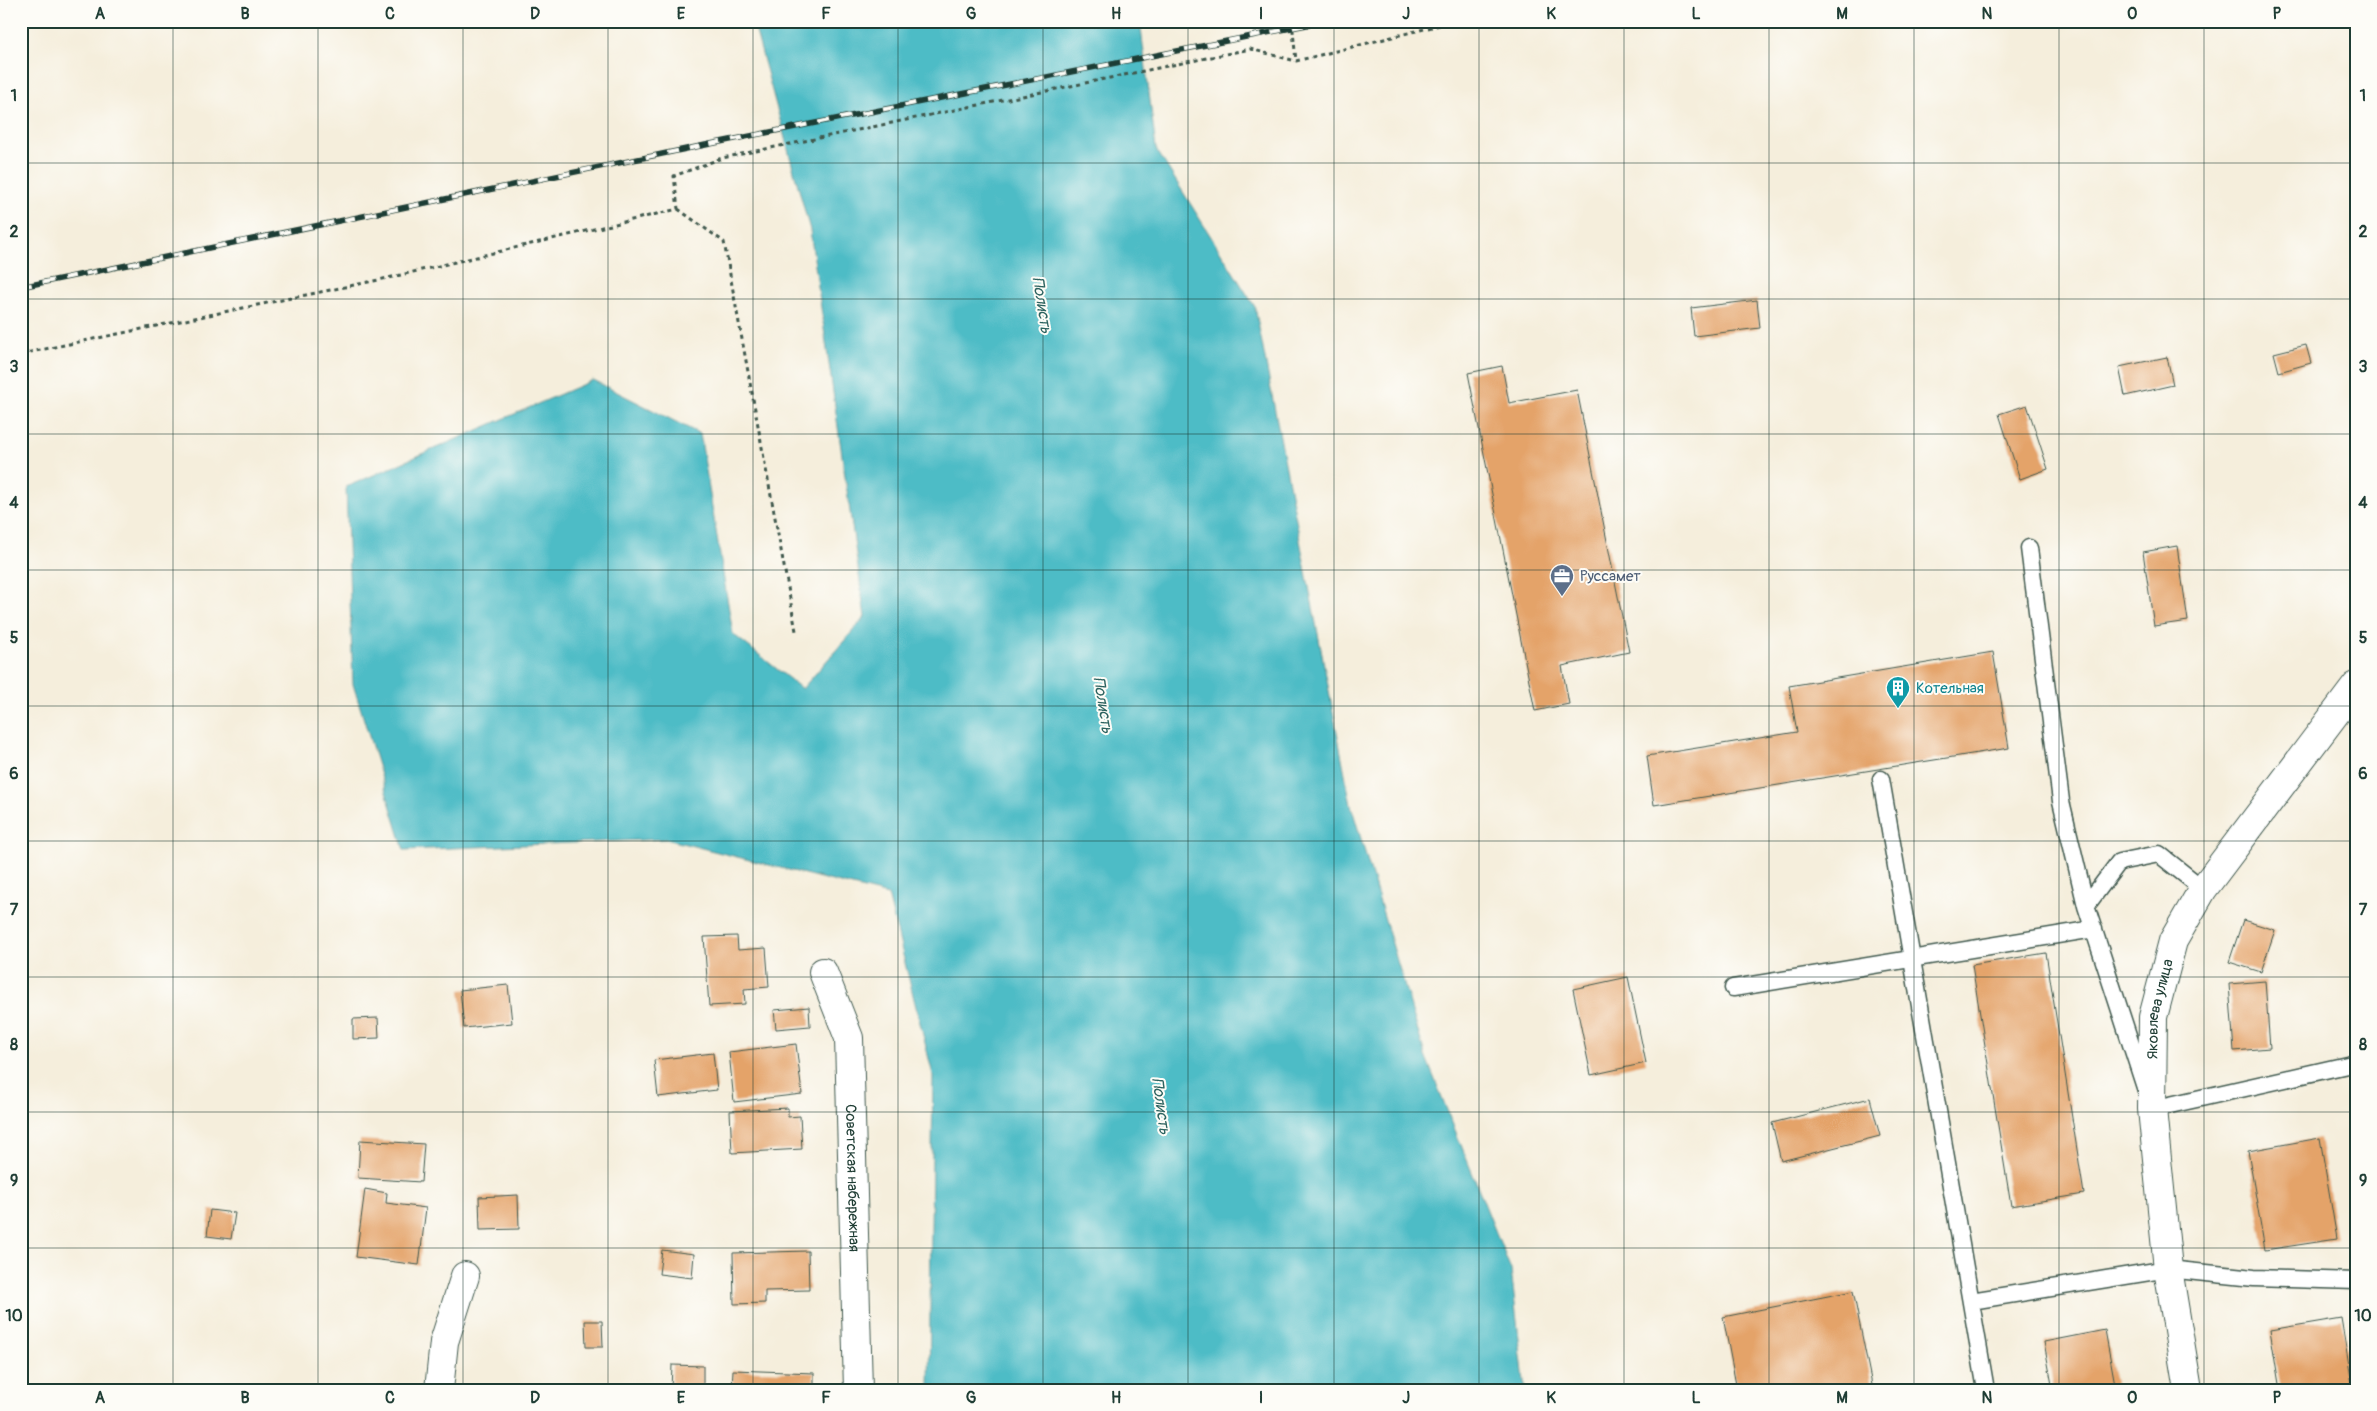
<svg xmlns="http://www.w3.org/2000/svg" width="2377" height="1411" font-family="Pangolin,sans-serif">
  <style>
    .water { fill: #4ebcc6; stroke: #367c7d }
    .building { fill: #e4a369 }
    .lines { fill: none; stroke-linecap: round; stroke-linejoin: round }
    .lane-casing { stroke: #3f584d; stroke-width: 19 }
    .street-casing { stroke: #3f584d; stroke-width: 30 }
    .secondary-casing { stroke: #3f584d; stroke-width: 30 }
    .path { stroke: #3f584d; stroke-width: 3; stroke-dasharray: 4 4; stroke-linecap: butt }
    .lane { stroke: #fff; stroke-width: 16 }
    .street { stroke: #fff; stroke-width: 28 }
    .secondary { stroke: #fff; stroke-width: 28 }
    .rail-casing { stroke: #1f3d34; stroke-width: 5.5 }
    .rail { stroke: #fdfcf7; stroke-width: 4; stroke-dasharray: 11; stroke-linecap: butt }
    .grid { fill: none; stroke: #1f3d34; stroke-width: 1; stroke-opacity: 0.55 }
    .labels { text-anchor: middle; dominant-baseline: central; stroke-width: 4; stroke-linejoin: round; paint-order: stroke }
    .service-label { font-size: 15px; fill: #4e5e75; stroke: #fdfcf7; text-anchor: start }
    .culture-label { font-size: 15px; fill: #0d838f; stroke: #fdfcf7; text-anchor: start }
    .street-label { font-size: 15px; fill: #1f3d34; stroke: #fdfcf7 }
    .water-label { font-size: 16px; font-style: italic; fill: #2d6360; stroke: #fdfcf7 }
    .neatline { fill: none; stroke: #1f3d34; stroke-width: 2 }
    .grid-label { font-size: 16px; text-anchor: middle; font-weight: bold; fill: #1f3d34 }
  </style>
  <rect width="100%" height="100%" fill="#fdfcf7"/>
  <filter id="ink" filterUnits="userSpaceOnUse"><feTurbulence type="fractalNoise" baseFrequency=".02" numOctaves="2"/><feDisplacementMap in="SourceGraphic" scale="10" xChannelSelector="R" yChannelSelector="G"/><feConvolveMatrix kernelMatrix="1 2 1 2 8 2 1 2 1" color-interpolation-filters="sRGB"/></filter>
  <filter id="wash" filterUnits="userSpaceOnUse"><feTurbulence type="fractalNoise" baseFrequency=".0096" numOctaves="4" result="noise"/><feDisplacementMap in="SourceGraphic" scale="20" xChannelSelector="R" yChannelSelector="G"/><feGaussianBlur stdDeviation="1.12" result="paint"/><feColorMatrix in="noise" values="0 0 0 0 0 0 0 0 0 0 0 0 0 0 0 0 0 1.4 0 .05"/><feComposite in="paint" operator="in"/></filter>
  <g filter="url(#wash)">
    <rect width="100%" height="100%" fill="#f5eedc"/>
    <path class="water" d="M753 21H1140L1156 149 1255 307 1351 805 1425 1055 1511 1270 1525 1390H929L933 1075 888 895 666 839 404 850 353 684 346 487 593 380 700 434 733 634 802 689 865 617 810 230Z"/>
    <g id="blocks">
      <path class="building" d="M1757 300 1760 328 1694 336 1691 308Z
        M2306 345 2311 363 2279 372 2274 353Z
        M2167 357 2173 385 2125 396 2119 367Z
        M1502 366 1509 403 1577 390 1629 652 1562 666 1569 704 1535 711 1468 373Z
        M2027 405 2048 469 2020 479 1999 414Z
        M2177 546 2188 621 2154 626 2143 552Z
        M1993 652 2009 748 1654 805 1647 756 1797 732 1789 686Z
        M2243 920 2275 930 2261 972 2229 962Z
        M737 936 738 950 766 948 769 987 744 989 745 1004 709 1006 704 937Z
        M2046 953 2084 1194 2011 1206 1972 965Z
        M1628 977 1646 1063 1591 1075 1573 989Z
        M2265 981 2270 1048 2234 1051 2229 984Z
        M508 985 512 1023 464 1028 460 990Z
        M809 1007 810 1026 776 1029 774 1010Z
        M378 1018 379 1038 353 1039V1019Z
        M796 1044 802 1094 734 1102 729 1052Z
        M713 1053 717 1090 658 1097 654 1060Z
        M1870 1098 1880 1136 1781 1161 1772 1123Z
        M788 1108V1117L800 1116 802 1149 732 1153 730 1111Z
        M2320 1138 2337 1239 2265 1250 2248 1151Z
        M360 1140 424 1144 421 1182 358 1178Z
        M365 1189 387 1193 386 1203 426 1208 419 1265 356 1257Z
        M518 1195 519 1229 480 1230 479 1197Z
        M210 1210 235 1213 231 1239 207 1236Z
        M662 1250 694 1254 692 1278 659 1274Z
        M808 1251 809 1290 765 1291V1303L734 1304 733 1253Z
        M1853 1291 1873 1390H1737L1723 1317Z
        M2341 1318 2353 1390H2280L2270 1330Z
        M585 1321H602L603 1347H586Z
        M2105 1330 2116 1390H2053L2044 1342Z
        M672 1365 703 1366V1390H671Z
        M733 1370 814 1373V1390H732Z"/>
    </g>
  </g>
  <g filter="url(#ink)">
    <use href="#blocks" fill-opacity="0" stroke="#3f584d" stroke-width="1"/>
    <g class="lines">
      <g class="lane-casing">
        <path id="lane" d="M2029 548 2061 801 2086 906
          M1881 779 1986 1390
          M2203 889 2159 854 2119 862 2086 906 2152 1109 2356 1063
          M1733 988 2094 929
          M1971 1301 2168 1269 2254 1278 2356 1281"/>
      </g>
      <g class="street-casing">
        <g id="street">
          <path id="s1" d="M823 972 849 1038 858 1390"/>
          <path d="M439 1390 444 1342 465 1276"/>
        </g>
      </g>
      <g class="secondary-casing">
        <g id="secondary">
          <path id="s2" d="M2188 1390 2168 1269 2152 1109 2153 1017 2173 941 2203 889 2356 686"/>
        </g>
      </g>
      <path class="path" d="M1292 21 1296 61
        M678 209 724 242 796 631
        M21 354 388 278 678 209 674 176 722 158 1250 49 1296 61 1456 21"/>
      <use href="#lane" class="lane"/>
      <use href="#street" class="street"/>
      <use href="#secondary" class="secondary"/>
      <g class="rail-casing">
        <path id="rail" d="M21 287 715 143 1327 21"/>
      </g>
      <use href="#rail" class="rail"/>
    </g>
  </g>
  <path class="grid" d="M173 21V1390M318 21V1390M463 21V1390M608 21V1390M753 21V1390M898 21V1390M1043 21V1390M1188 21V1390M1334 21V1390M1479 21V1390M1624 21V1390M1769 21V1390M1914 21V1390M2059 21V1390M2204 21V1390M21 163H2356M21 299H2356M21 434H2356M21 570H2356M21 706H2356M21 841H2356M21 977H2356M21 1112H2356M21 1248H2356"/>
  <defs>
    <g id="office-pin" transform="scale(1.25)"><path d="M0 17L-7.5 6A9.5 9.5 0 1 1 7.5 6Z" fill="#5c6f8a" stroke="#fdfcf7"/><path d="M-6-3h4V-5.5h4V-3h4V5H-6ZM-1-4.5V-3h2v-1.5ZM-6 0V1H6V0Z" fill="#fff"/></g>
    <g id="building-pin" transform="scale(1.25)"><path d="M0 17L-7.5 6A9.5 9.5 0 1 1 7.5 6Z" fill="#0f9aa8" stroke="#fdfcf7"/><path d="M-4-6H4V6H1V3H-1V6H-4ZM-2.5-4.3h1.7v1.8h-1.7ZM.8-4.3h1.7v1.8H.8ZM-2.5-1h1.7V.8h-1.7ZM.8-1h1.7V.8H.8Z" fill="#fff"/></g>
  </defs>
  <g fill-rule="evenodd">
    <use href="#office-pin" x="1562" y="576"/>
    <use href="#building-pin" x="1898" y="688"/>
  </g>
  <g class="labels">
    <g class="service-label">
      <text x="1580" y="576">Руссамет</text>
    </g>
    <g class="culture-label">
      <text x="1916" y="688">Котельная</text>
    </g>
    <g class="street-label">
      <text stroke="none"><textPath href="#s2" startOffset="384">Яковлева улица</textPath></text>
      <text stroke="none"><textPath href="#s1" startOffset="211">Советская набережная</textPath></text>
    </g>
    <g class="water-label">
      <text transform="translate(1042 305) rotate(81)">Полисть</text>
      <text transform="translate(1103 705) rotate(81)">Полисть</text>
      <text transform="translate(1161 1106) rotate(82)">Полисть</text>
    </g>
  </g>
  <rect width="2377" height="1411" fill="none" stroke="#fdfcf7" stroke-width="55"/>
  <rect x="28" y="28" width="2322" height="1356" class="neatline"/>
  <g class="grid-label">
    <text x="100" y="19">A</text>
    <text x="245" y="19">B</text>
    <text x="390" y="19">C</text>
    <text x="535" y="19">D</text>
    <text x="681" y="19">E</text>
    <text x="826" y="19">F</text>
    <text x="971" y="19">G</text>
    <text x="1116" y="19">H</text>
    <text x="1261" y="19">I</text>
    <text x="1406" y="19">J</text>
    <text x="1551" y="19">K</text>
    <text x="1696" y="19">L</text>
    <text x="1842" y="19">M</text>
    <text x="1987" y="19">N</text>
    <text x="2132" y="19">O</text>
    <text x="2277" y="19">P</text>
    <text x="14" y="101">1</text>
    <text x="2363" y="101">1</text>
    <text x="14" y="237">2</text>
    <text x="2363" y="237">2</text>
    <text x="14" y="372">3</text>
    <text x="2363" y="372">3</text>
    <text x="14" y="508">4</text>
    <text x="2363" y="508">4</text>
    <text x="14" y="643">5</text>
    <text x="2363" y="643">5</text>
    <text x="14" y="779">6</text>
    <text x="2363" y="779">6</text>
    <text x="14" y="915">7</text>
    <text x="2363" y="915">7</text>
    <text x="14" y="1050">8</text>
    <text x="2363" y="1050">8</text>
    <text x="14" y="1186">9</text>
    <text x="2363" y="1186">9</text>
    <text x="14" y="1321">10</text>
    <text x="2363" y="1321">10</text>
    <text x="100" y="1403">A</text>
    <text x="245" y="1403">B</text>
    <text x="390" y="1403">C</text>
    <text x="535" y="1403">D</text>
    <text x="681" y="1403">E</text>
    <text x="826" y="1403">F</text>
    <text x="971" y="1403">G</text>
    <text x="1116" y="1403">H</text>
    <text x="1261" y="1403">I</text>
    <text x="1406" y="1403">J</text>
    <text x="1551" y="1403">K</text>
    <text x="1696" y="1403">L</text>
    <text x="1842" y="1403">M</text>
    <text x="1987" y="1403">N</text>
    <text x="2132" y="1403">O</text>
    <text x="2277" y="1403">P</text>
  </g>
</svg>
